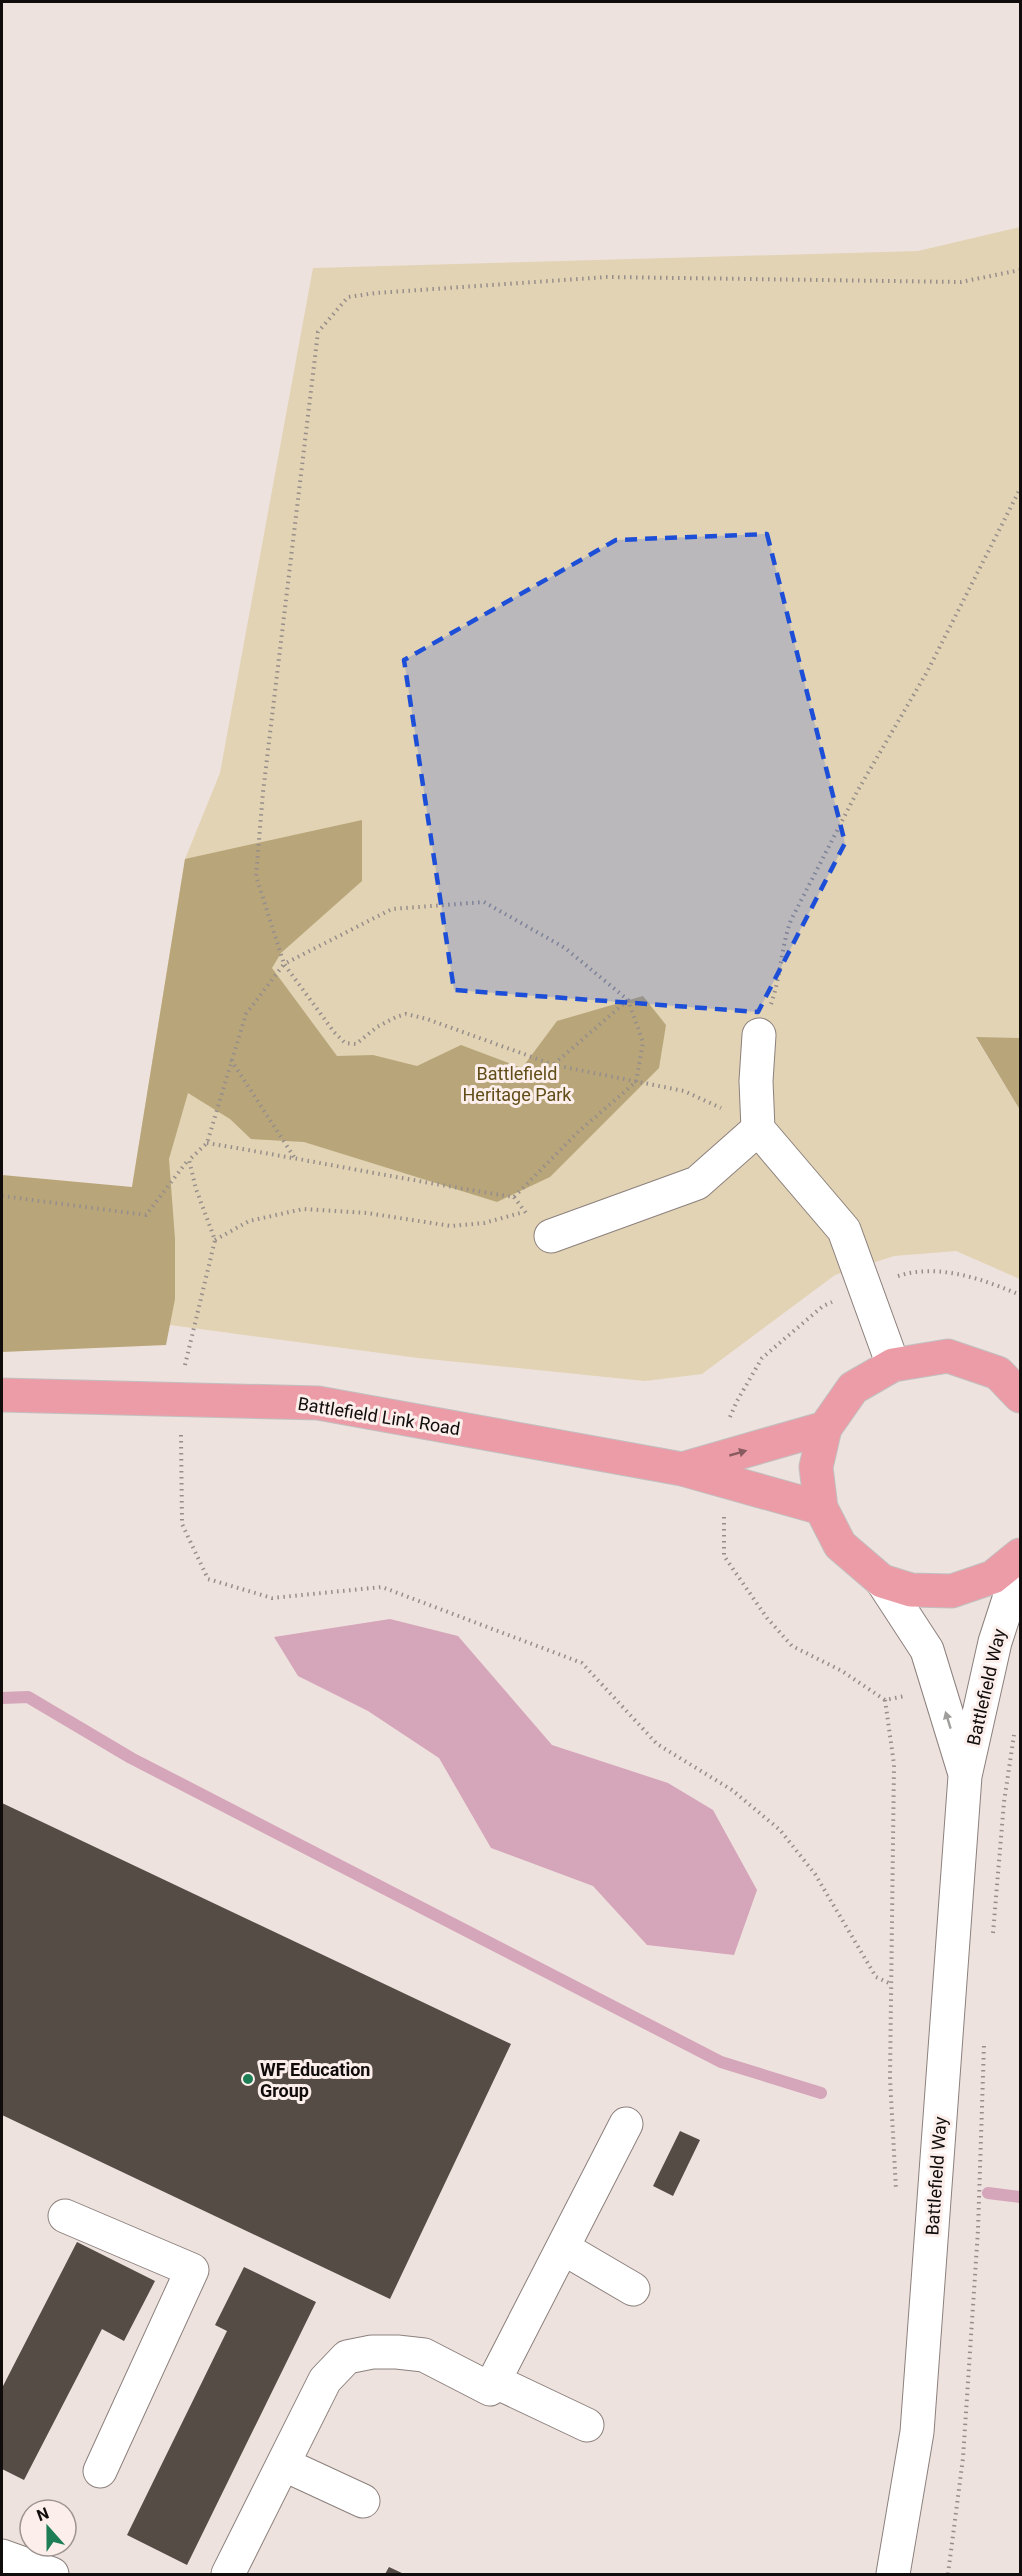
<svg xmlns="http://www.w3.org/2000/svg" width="1022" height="2576" font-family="Roboto,sans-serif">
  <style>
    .green { fill: #e1d3b3 }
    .forest { fill: #b8a67a }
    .water { fill: #d5a5ba }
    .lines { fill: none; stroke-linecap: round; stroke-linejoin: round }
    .stream { stroke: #d5a5ba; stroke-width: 12 }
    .building { fill: #544c45 }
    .minor-casing { stroke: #8c807d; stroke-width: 35 }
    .major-casing { stroke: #c1c0c0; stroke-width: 35 }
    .path { stroke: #978e8b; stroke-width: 4; stroke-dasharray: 1.5 4.5; stroke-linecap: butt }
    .minor { stroke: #fff; stroke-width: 33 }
    .major { stroke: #ec9ca7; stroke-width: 33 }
    .oneway { fill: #895b61 }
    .oneway2 { fill: #9f9e9d }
    .marked { fill: #1d4ed8; fill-opacity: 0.2; stroke: #1d4ed8; stroke-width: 4.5; stroke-dasharray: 12 8; stroke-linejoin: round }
    .poi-dot { fill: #1d7d55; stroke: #fcefeb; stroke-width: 2 }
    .labels { text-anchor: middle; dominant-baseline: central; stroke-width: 6; stroke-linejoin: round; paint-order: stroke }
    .park-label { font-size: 18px; fill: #614d18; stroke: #fcefeb }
    .street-label { font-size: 18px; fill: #100c0b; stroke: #fcefeb }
    .poi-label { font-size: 18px; font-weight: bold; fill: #100c0b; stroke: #fcefeb; text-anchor: start }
  </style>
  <rect width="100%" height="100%" fill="#eee2de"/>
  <path class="green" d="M1020 227V1038H976L1020 1110V1279L956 1251 894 1256 835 1275 702 1374 645 1381 418 1358 170 1325 122 1324 132 1187 185 859 220 773 313 268 918 251Z"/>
  <path class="forest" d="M362 820V881L281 953 272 968 337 1056 373 1055 417 1066 461 1045 522 1068 557 1021 643 996 666 1025 659 1068 550 1177 497 1202 304 1142 251 1139 230 1119 188 1093 169 1159 175 1239V1299L166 1345 2 1352V1175L132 1187 185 859Z
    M976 1037 1020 1038V1110Z"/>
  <path class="water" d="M390 1619 458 1636 552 1745 668 1783 713 1810 757 1890 734 1955 647 1945 593 1886 491 1848 439 1758 368 1711 298 1676 274 1637Z"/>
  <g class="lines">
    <path class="stream" d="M2 1698 28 1697 131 1758 721 2062 821 2093
      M988 2193 1020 2197"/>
  </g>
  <path class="building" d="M2 1803 511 2044 390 2299 2 2115Z
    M680 2131 700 2140 673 2196 653 2186Z
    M77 2242 155 2281 124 2341 102 2329 24 2480 2 2469V2388Z
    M244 2267 316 2302 187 2565 127 2535 227 2331 215 2325Z
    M389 2567 404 2574H385Z"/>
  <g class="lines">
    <g class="minor-casing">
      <path id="minor" d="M758 1129 756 1081 759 1035
        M551 1236 697 1183 758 1129 844 1230 893 1365
        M882 1581 927 1650 965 1774
        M65 2216 192 2270 100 2471
        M563 2248 633 2289
        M494 2381 587 2425
        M283 2464 363 2501
        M2 2556 52 2574
        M228 2574 325 2380 347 2357 372 2352H397L424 2355 490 2389 626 2124
        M893 2574 917 2432 965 1776 995 1642 1020 1565"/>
    </g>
    <g class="major-casing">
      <path id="major" d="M2 1395 318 1403 682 1469 821 1508
        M1020 1396 998 1373 948 1356 893 1365 853 1388 825 1428 816 1467 821 1508 840 1545 882 1581 911 1590 952 1591 993 1577 1020 1555
        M682 1469 825 1428"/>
    </g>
    <path class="path" d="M771 1004C781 976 781 947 791 920L858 790 927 672 1020 489
      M231 1060 294 1157
      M554 1064 628 1000
      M207 1143C309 1160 411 1181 514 1197L579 1131 636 1082 643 1042 628 1000 565 948 484 902 392 909 284 964 334 1032 345 1043 356 1044 377 1027 396 1017 406 1014 427 1019 554 1065 684 1091 721 1108
      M2 1196 146 1215 188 1160
      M514 1197 526 1213
      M215 1240 249 1221 303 1209 367 1213 451 1226 484 1223 524 1212
      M898 1276C938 1263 983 1279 1020 1295
      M185 1365 215 1240 196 1189 189 1160 207 1143 246 1014 284 964 256 876 263 792 318 332 348 297 376 293 607 277 961 282 1020 270
      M730 1417 737 1401 762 1358 823 1306 832 1302
      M181 1435 182 1524 208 1579 272 1598 382 1587 582 1663 657 1744 732 1790 780 1830 815 1874 876 1977 891 1984
      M724 1517V1556L767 1618 792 1646 842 1671 885 1700 905 1696
      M885 1700 894 1764 890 2078 896 2190
      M993 1933 1004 1802 1014 1735
      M948 2574 963 2458 978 2230 984 2045"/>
    <use href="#minor" class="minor"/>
    <use href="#major" class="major"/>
  </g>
  <defs><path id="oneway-solid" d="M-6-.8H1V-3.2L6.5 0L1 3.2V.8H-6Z" transform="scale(1.5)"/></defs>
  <use class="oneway" href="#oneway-solid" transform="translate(738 1453) rotate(-16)"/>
  <use class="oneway2" href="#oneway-solid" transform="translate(948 1720) rotate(-107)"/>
  <path class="marked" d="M767 534 845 843 758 1012 454 990 404 660 616 540Z"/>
  <circle class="poi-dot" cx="248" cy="2079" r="6"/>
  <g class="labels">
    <g class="park-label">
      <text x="517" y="1073">Battlefield<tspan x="517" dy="21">Heritage Park</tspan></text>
    </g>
    <g class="street-label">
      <text transform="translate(379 1416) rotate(9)">Battlefield Link Road</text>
      <text transform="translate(986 1687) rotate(-77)">Battlefield Way</text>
      <text transform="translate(936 2176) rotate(-86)">Battlefield Way</text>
    </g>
    <g class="poi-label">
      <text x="260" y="2069">WF Education<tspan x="260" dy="21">Group</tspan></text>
    </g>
  </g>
  <rect width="1022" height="2576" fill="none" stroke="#100c0b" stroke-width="6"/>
  <g transform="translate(48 2528) rotate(339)"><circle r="28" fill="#fcefeb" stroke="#9e9491" stroke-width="1.5"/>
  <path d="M0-4.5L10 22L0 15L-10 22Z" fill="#1d7d55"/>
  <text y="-9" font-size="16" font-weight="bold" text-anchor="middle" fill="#100c0b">N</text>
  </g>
</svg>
